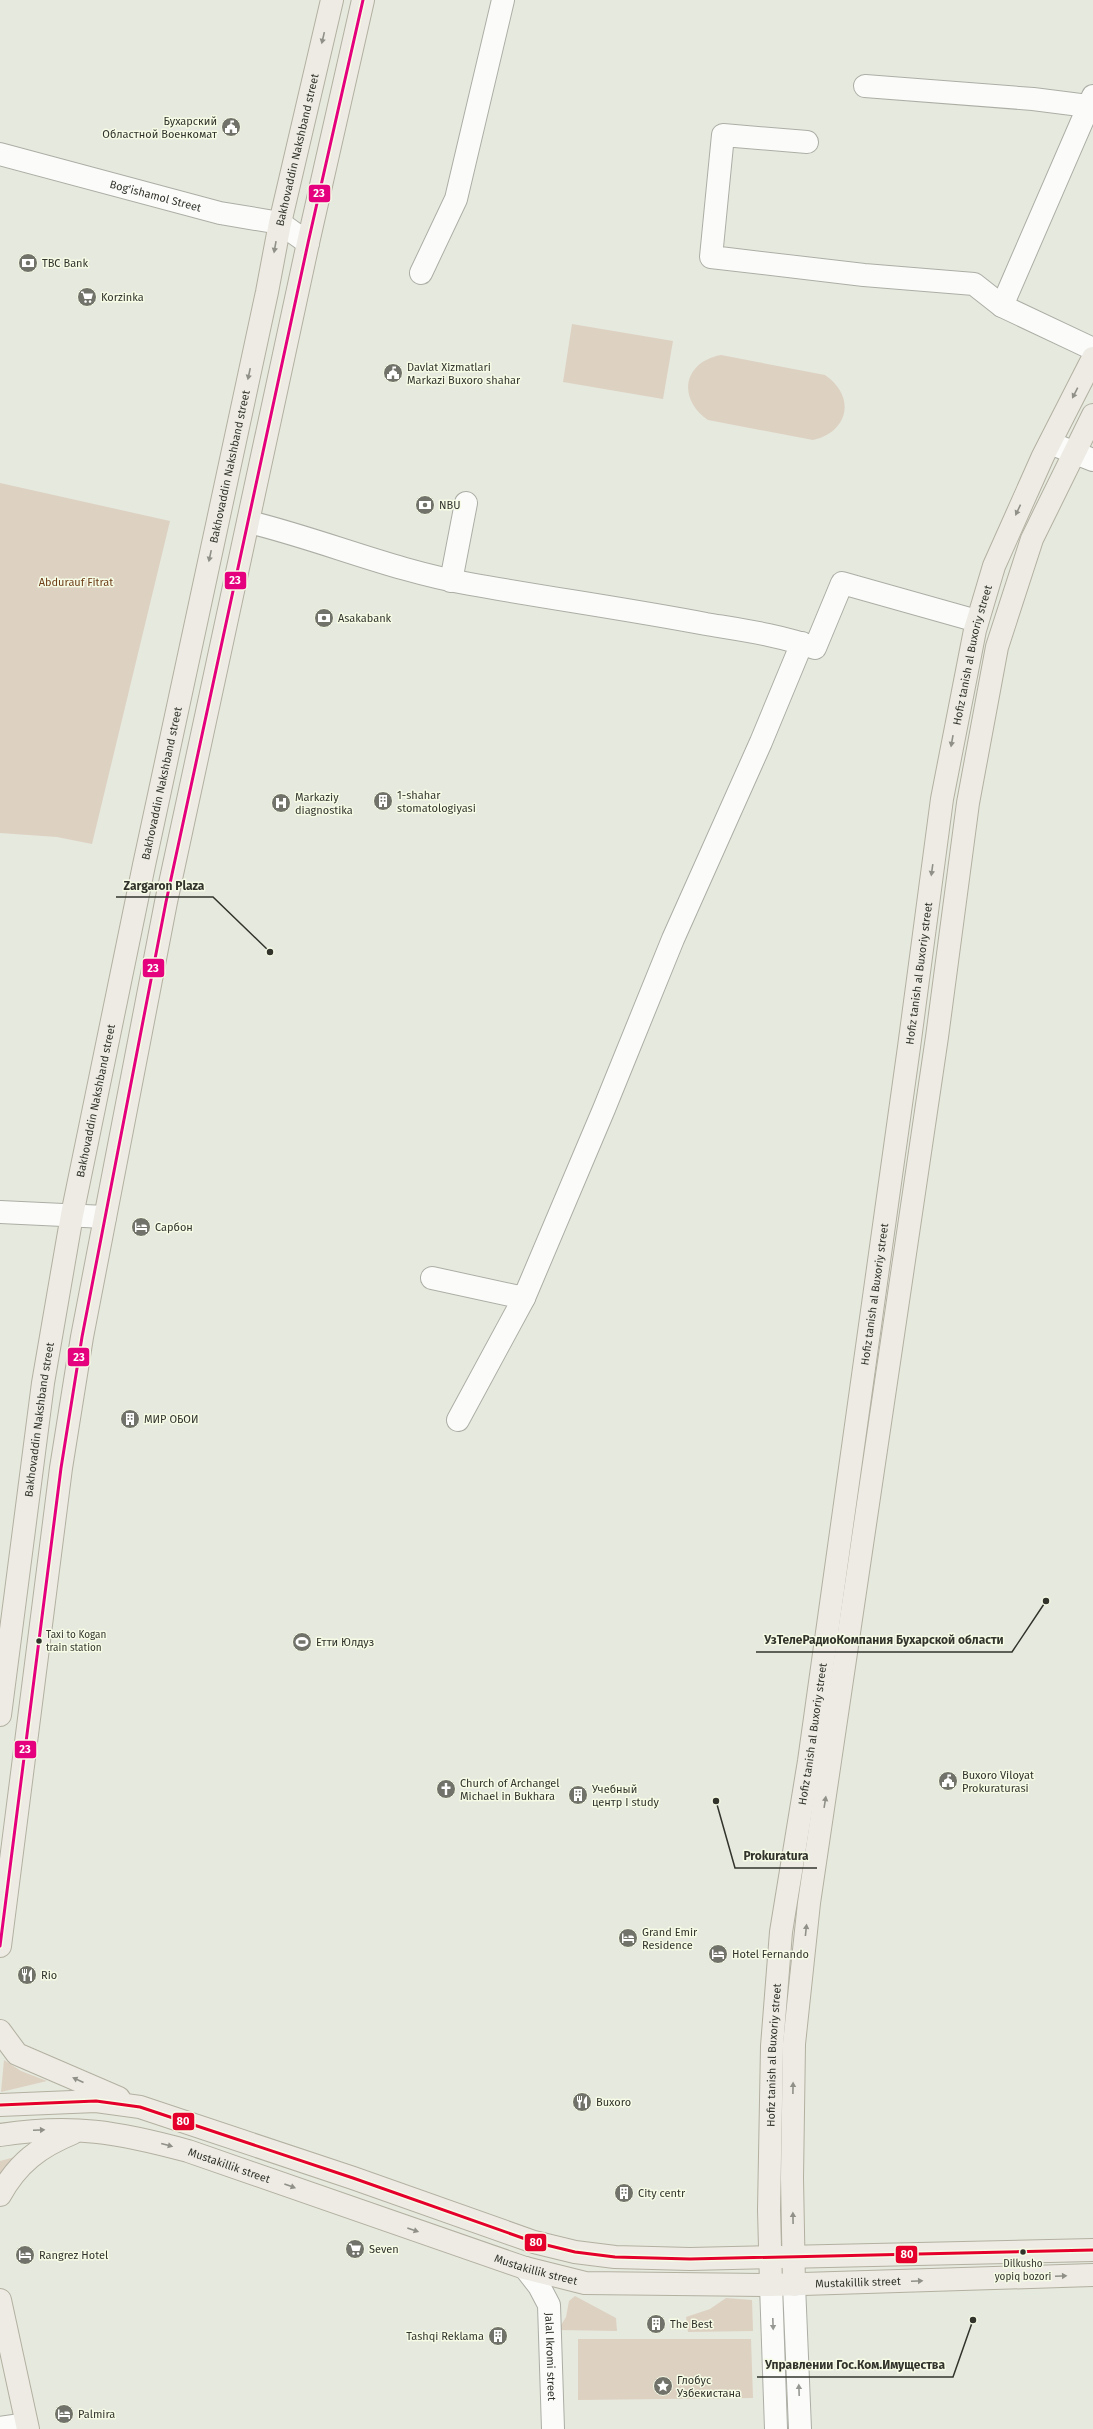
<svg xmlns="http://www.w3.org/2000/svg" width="1093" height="2429" font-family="'Fira Sans',sans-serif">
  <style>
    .green { fill: #ddd1c2 }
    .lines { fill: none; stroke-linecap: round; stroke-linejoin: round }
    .minor-casing { stroke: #acaea5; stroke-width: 24 }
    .major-casing { stroke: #b3b0a1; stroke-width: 24 }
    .minor { stroke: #fbfcfa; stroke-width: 22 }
    .major { stroke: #edebe4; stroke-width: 22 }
    .bus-1-casing { stroke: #f6fbe6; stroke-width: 6 }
    .bus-2-casing { stroke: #f6fbe6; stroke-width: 6 }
    .bus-1 { stroke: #e5007d; stroke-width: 3 }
    .bus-2 { stroke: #e4002b; stroke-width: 3 }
    .oneway { fill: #909088 }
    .oneway2 { fill: #969893 }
    .bus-dot { fill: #32342c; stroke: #f6fbe6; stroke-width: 1.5 }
    .labels { text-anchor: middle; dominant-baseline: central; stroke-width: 3; stroke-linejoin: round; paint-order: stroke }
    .bus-label { font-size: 10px; fill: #32342c; stroke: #f6fbe6; text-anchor: start }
    .poi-label { font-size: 11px; fill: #32342c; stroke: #f6fbe6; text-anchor: start }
    .street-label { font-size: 11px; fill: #32342c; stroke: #f6fbe6 }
    .park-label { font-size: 11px; fill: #6e3e18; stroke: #f6fbe6 }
    .leader { fill: none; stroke: #32342c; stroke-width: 1.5 }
    .callout-dot { fill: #32342c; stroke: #f6fbe6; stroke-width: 1.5 }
    .callout-label { font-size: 12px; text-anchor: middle; font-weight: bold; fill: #32342c; stroke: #f6fbe6; stroke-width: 3; stroke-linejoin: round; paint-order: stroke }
    .line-badge { stroke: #f6fbe6; stroke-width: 1.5 }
    .badge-label { font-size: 11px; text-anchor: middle; font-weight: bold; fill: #fff }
  </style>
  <rect width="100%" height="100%" fill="#e6e9de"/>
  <path class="green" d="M572 324 673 341 663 399 563 382Z
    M721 355 825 375C856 396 849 432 813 440L708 420C677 399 683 362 721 355Z
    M0 483 170 521 92 844 57 837 0 833Z
    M4 2060 21 2071 47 2081 1 2092Z
    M19 2156 9 2163 0 2176V2161Z
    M575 2296 616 2318 617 2331 558 2330 566 2317 569 2301Z
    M726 2298 752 2300 753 2331 688 2332 686 2317 710 2309Z
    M578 2339H751L753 2398 578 2400Z"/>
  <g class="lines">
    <g class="minor-casing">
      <g id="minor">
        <path d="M865 86 1033 99 1088 106 1093 109"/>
        <path d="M807 142 723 135 711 257 864 275 974 284 1002 306 1093 349"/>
        <path id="s1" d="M0 154 220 213 280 223 308 243"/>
        <path d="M421 273 456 199 503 0"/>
        <path d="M1002 306 1093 96"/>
        <path d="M1050 443 1093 460"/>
        <path d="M249 522C323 540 394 571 470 584 548 598 627 609 706 624 742 630 780 635 815 648L842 583 977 621"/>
        <path d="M451 581 466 503"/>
        <path d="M0 1212 105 1217"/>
        <path d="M432 1278 524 1298 604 1109 673 939 761 742 802 643"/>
        <path d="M458 1420 524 1298"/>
        <path id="s2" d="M525 2268 539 2286 549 2305 553 2429"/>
        <path d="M771 2285 776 2429"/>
        <path d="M794 2285 800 2429"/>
        <path d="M0 2428 26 2424"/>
      </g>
    </g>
    <g class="major-casing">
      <g id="major">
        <path id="s3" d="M0 1715 43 1383 72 1215 144 865 267 292 280 223 332 0"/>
        <path d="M0 1946 61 1468 82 1337 166 902 308 243 363 0"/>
        <path d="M0 2031 17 2054 119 2098"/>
        <path d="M0 2105 96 2101 140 2107 353 2178 534 2242 575 2252 615 2257 690 2259 1093 2250"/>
        <path id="s4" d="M0 2135C73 2124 118 2132 188 2151L525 2268 585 2283 771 2285 1093 2275"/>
        <path d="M0 2195C18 2163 39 2147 73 2133"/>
        <path id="s5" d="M771 2285 769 2210 772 2046 781 1932 809 1761 909 1047 942 799 975 630 994 566 1043 456 1093 358"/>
        <path d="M794 2285 792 2178 794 2044 809 1903 937 1037 968 803 997 647 1032 539 1093 415"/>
        <path d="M0 2300 28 2429"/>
      </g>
    </g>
    <use href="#minor" class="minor"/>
    <use href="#major" class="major"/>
    <g class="bus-1-casing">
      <path id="bus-1" d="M0 1946 61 1468 82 1337 166 902 308 243 363 0"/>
    </g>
    <g class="bus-2-casing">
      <path id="bus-2" d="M0 2105 96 2101 140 2107 353 2178 534 2242 575 2252 615 2257 690 2259 1093 2250"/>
    </g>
    <use href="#bus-1" class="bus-1"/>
    <use href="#bus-2" class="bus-2"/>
  </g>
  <defs><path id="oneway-solid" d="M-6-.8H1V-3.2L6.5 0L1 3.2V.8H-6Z"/></defs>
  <g class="oneway">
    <use href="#oneway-solid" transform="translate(323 38) rotate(103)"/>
    <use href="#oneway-solid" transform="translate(275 247) rotate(100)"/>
    <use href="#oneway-solid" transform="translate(249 374) rotate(102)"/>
    <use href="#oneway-solid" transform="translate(1075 393) rotate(117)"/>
    <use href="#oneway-solid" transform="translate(1018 510) rotate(115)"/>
    <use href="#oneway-solid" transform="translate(210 556) rotate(102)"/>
    <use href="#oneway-solid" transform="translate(952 741) rotate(100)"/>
    <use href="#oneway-solid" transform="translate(932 870) rotate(98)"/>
    <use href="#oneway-solid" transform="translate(825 1802) rotate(-81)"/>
    <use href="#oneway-solid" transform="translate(806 1930) rotate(-84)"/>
    <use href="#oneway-solid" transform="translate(78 2080) rotate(-156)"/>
    <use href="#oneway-solid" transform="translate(793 2088) rotate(-89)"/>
    <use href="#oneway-solid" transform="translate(39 2130) rotate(-3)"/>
    <use href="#oneway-solid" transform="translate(167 2145) rotate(15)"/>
    <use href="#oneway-solid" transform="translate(290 2186) rotate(20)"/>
    <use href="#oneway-solid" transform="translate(793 2218) rotate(-91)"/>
    <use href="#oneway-solid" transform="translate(413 2230) rotate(19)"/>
    <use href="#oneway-solid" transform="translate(1061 2276) rotate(-2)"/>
    <use href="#oneway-solid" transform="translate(917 2281) rotate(-2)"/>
  </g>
  <g class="oneway2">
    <use href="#oneway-solid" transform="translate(773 2324) rotate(88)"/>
    <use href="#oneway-solid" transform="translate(799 2390) rotate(-92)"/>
  </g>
  <defs>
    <g id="civic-disc" transform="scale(1)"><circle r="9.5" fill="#71736a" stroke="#f6fbe6"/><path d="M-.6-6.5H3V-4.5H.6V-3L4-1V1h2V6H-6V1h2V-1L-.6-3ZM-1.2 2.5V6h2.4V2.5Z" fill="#fff"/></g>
    <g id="bank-disc" transform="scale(1)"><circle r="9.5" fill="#71736a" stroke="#f6fbe6"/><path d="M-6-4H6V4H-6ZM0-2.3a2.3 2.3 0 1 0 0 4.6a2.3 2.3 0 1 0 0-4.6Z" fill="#fff"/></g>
    <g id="supermarket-disc" transform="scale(1)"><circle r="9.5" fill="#71736a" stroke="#f6fbe6"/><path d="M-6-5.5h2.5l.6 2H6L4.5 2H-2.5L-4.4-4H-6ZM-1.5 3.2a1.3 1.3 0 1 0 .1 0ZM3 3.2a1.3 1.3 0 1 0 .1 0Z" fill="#fff"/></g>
    <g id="building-disc" transform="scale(1)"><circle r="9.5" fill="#71736a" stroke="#f6fbe6"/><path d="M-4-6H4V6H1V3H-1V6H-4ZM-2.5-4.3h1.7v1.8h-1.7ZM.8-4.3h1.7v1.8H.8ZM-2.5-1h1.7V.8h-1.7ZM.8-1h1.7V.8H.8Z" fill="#fff"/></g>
    <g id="hospital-disc" transform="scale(1)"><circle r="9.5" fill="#71736a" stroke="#f6fbe6"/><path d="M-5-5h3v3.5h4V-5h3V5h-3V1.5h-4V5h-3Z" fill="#fff"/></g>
    <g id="hotel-disc" transform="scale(1)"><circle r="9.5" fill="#71736a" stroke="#f6fbe6"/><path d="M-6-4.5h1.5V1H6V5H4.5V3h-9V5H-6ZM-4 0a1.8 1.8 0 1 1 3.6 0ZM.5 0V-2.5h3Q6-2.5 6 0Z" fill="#fff"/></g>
    <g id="stadium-disc" transform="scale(1)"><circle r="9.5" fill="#71736a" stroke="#f6fbe6"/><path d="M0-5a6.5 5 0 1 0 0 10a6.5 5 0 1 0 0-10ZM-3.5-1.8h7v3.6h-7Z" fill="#fff"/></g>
    <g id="church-disc" transform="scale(1)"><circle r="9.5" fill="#71736a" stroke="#f6fbe6"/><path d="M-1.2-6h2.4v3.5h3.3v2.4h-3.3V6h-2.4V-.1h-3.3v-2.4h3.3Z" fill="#fff"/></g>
    <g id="restaurant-disc" transform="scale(1)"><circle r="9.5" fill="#71736a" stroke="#f6fbe6"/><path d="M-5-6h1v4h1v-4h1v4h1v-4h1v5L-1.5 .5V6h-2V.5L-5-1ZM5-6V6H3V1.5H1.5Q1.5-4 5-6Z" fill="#fff"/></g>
    <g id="sight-disc" transform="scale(1)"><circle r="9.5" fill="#71736a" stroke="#f6fbe6"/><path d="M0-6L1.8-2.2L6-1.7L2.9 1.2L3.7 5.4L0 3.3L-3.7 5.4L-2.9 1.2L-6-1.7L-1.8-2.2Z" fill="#fff"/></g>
  </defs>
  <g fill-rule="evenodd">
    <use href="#civic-disc" x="231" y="127"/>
    <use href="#bank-disc" x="28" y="263"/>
    <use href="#supermarket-disc" x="87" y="297"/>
    <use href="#civic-disc" x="393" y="373"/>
    <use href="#bank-disc" x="425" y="505"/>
    <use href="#bank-disc" x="324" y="618"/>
    <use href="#building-disc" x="383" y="801"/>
    <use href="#hospital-disc" x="281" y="803"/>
    <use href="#hotel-disc" x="141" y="1227"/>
    <use href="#building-disc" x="130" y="1419"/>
    <use href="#stadium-disc" x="302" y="1642"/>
    <use href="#civic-disc" x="948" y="1781"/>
    <use href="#church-disc" x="446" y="1789"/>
    <use href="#building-disc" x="578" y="1795"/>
    <use href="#hotel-disc" x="628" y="1938"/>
    <use href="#hotel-disc" x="718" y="1954"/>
    <use href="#restaurant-disc" x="27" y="1975"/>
    <use href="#restaurant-disc" x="582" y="2102"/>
    <use href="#building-disc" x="624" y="2193"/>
    <use href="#supermarket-disc" x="355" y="2249"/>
    <use href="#hotel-disc" x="25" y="2255"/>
    <use href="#building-disc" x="656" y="2324"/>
    <use href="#building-disc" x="498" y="2336"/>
    <use href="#sight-disc" x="663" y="2386"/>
    <use href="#hotel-disc" x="64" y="2414"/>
  </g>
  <g class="bus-dot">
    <circle cx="39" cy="1641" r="3.5"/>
    <circle cx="1023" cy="2252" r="3.5"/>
  </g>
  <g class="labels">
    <g class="bus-label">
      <text x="46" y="1635">Taxi to Kogan<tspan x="46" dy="13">train station</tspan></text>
      <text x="1023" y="2264" text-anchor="middle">Dilkusho<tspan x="1023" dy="13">yopiq bozori</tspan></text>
    </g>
    <g class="poi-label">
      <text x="217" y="121" text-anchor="end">Бухарский<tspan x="217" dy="13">Областной Военкомат</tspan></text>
      <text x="42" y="263">TBC Bank</text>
      <text x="101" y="297">Korzinka</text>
      <text x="407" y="367">Davlat Xizmatlari<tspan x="407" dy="13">Markazi Buxoro shahar</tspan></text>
      <text x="439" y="505">NBU</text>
      <text x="338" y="618">Asakabank</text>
      <text x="397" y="795">1-shahar<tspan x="397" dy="13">stomatologiyasi</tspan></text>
      <text x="295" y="797">Markaziy<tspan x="295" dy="13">diagnostika</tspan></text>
      <text x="155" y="1227">Сарбон</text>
      <text x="144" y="1419">МИР ОБОИ</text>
      <text x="316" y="1642">Етти Юлдуз</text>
      <text x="962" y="1775">Buxoro Viloyat<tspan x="962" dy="13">Prokuraturasi</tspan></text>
      <text x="460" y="1783">Church of Archangel<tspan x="460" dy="13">Michael in Bukhara</tspan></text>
      <text x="592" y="1789">Учебный<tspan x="592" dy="13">центр I study</tspan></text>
      <text x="642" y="1932">Grand Emir<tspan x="642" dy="13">Residence</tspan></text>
      <text x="732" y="1954">Hotel Fernando</text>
      <text x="41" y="1975">Rio</text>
      <text x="596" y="2102">Buxoro</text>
      <text x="638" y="2193">City centr</text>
      <text x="369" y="2249">Seven</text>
      <text x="39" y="2255">Rangrez Hotel</text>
      <text x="670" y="2324">The Best</text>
      <text x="484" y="2336" text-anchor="end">Tashqi Reklama</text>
      <text x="677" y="2380">Глобус<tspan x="677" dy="13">Узбекистана</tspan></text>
      <text x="78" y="2414">Palmira</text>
    </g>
    <g class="street-label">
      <text stroke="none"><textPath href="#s3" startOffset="1594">Bakhovaddin Nakshband street</textPath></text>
      <text stroke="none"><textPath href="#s1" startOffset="161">Bog'ishamol Street</textPath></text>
      <text stroke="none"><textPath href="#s3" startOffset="1270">Bakhovaddin Nakshband street</textPath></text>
      <text stroke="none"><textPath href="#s5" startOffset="1645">Hofiz tanish al Buxoriy street</textPath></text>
      <text stroke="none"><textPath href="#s3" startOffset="946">Bakhovaddin Nakshband street</textPath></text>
      <text stroke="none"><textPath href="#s5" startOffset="1322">Hofiz tanish al Buxoriy street</textPath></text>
      <text stroke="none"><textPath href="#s3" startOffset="622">Bakhovaddin Nakshband street</textPath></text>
      <text stroke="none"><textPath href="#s5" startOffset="998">Hofiz tanish al Buxoriy street</textPath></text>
      <text stroke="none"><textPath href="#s3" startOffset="298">Bakhovaddin Nakshband street</textPath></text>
      <text stroke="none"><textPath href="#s5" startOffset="554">Hofiz tanish al Buxoriy street</textPath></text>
      <text stroke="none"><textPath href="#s5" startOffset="230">Hofiz tanish al Buxoriy street</textPath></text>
      <text stroke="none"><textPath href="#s4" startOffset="234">Mustakillik street</textPath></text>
      <text stroke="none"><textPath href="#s4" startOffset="558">Mustakillik street</textPath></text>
      <text stroke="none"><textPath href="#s4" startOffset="882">Mustakillik street</textPath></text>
      <text stroke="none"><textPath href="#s2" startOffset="96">Jalal Ikromi street</textPath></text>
    </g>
    <g class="park-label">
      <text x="76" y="582">Abdurauf Fitrat</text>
    </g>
  </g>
  <path class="leader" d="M270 952L213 897H116M1046 1601L1012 1652H756M716 1801L735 1868H817M973 2320L953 2377H757"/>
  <g class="callout-dot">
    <circle cx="270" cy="952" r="4"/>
    <circle cx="1046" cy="1601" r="4"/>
    <circle cx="716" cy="1801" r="4"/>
    <circle cx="973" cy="2320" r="4"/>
  </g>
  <g class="callout-label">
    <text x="164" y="890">Zargaron Plaza</text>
    <text x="884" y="1644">УзТелеРадиоКомпания Бухарской области</text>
    <text x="776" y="1860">Prokuratura</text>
    <text x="855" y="2369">Управлении Гос.Ком.Имущества</text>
  </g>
  <g class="line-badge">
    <rect x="308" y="184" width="23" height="19" rx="4" fill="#e5007d"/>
    <rect x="224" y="571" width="23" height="19" rx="4" fill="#e5007d"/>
    <rect x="142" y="958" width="23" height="20" rx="4" fill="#e5007d"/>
    <rect x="67" y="1347" width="23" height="20" rx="4" fill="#e5007d"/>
    <rect x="14" y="1740" width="23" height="19" rx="4" fill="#e5007d"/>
    <rect x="172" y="2112" width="23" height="19" rx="4" fill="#e4002b"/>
    <rect x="524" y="2233" width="23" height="19" rx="4" fill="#e4002b"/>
    <rect x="895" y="2245" width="23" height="19" rx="4" fill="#e4002b"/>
  </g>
  <g class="badge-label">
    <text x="319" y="197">23</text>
    <text x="235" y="584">23</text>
    <text x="153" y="972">23</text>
    <text x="79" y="1361">23</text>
    <text x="25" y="1753">23</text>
    <text x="183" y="2125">80</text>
    <text x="536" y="2246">80</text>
    <text x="907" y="2258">80</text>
  </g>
</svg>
